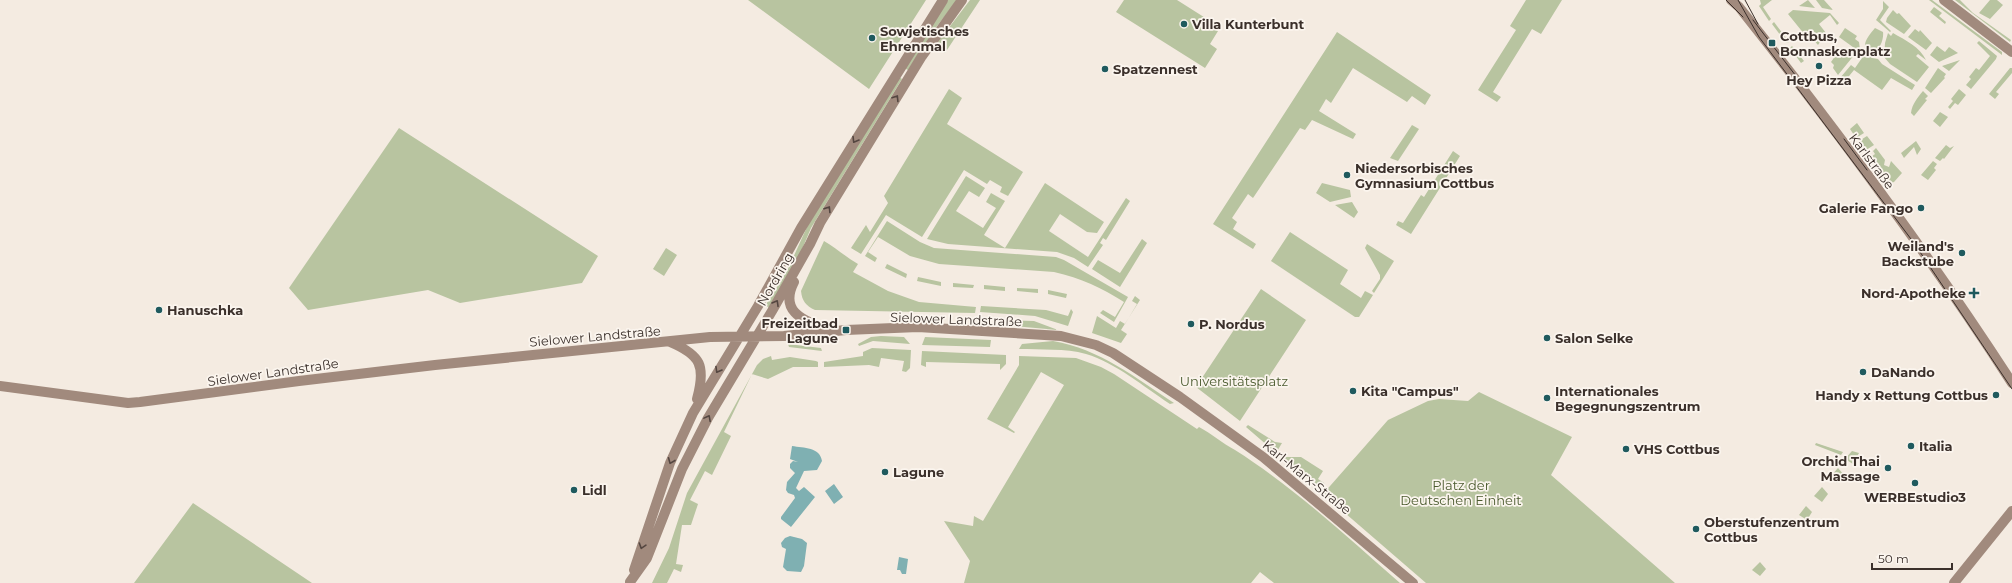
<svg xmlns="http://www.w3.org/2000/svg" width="2012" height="583" font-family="Montserrat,sans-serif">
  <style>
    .green { fill: #b8c4a0 }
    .water { fill: #7fb0b2 }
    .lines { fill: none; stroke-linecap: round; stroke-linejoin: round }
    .secondary { stroke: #a18a7d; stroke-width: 10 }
    .tram { stroke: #3b302b; stroke-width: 1 }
    .oneway { stroke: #544640 }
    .poi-dot { fill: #1f5a5e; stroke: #fbf5ee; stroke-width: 1.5 }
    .labels { text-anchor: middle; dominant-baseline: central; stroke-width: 3.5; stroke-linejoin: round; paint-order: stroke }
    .poi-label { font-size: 13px; font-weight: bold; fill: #3b302b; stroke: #fbf5ee; text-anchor: start }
    .street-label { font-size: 13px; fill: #3b302b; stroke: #fbf5ee }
    .park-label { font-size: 13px; fill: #4a5a2e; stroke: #fbf5ee }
  </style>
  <rect width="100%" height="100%" fill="#f4ebe1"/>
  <path class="green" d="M748 0H926L869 89Z
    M948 0H957L934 30 908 70 904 68Z
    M970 0H980L945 53 937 48 938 42Z
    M1124 0H1177L1207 19 1206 23 1218 31 1210 44 1217 49 1205 68 1116 12Z
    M1526 0H1562L1541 34 1532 29 1493 92 1501 97 1497 102 1478 90 1516 30 1510 26Z
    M1760 0H1772L1763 7 1771 19 1769 21 1759 6 1761 4Z
    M1808 0 1815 8 1799 6Z
    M1816 0H1824L1833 10 1822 8Z
    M1929 0H1932L2002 52V55Z
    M1955 0H1960L1973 13 2011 40 2010 42Z
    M1990 0H1997L2003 5 1990 19 1979 13Z
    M1883 1 1889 7 1880 20 1891 31 1890 32 1876 20 1883 9Z
    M1934 7 1942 13 1939 16 1946 22 1945 24 1930 12Z
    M1793 10 1830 13 1839 23 1837 25 1830 15 1819 24 1826 33 1818 45 1811 37 1815 33 1813 30 1805 35 1788 14Z
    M1893 10 1897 14 1899 13 1911 26 1904 34 1886 22 1887 18Z
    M1774 22 1789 42 1786 43 1772 24Z
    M1845 28 1857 36 1855 39 1859 42 1860 50 1872 58 1878 59 1882 64 1915 85 1912 90 1891 78 1882 90 1854 70 1845 81 1849 84 1847 86 1840 78 1851 65 1855 68 1864 55 1839 37Z
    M1875 28 1883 32C1884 39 1880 49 1874 53 1857 50 1868 36 1875 28Z
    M1915 29 1919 32 1920 30 1932 43 1926 50 1908 37Z
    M1337 32 1431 95 1425 105 1412 96 1407 102 1353 68 1331 103 1326 99 1319 111 1356 134 1353 139 1312 120 1305 130 1300 128 1253 198 1248 194 1232 218 1237 222 1233 229 1256 244 1253 249 1213 224Z
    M1888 33 1891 36 1893 33C1905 40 1920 47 1926 60L1918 54 1916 56 1929 67 1917 82 1890 64 1884 57 1885 43Z
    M1979 41 1997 56 1996 59 1971 89 1966 85 1971 79 1969 77 1976 68 1979 70 1990 56 1977 43Z
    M1792 46 1804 61 1801 63 1790 48Z
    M1937 46 1945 52 1949 47 1958 53 1939 62 1930 55Z
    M1841 48 1845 51 1847 49 1855 54 1838 75 1833 68 1834 65 1831 62Z
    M1960 60 1949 71 1942 66Z
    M1938 68 1946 74 1944 77 1945 78 1931 93 1925 88Z
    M2010 68H2012V73L1996 92 1999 94 1995 99 1989 94Z
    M899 77 902 79 811 228 800 254 769 307 765 306 787 271 807 227Z
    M949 89 962 98 947 124 1023 172 1008 196 1000 192 1002 187 990 180 987 184 964 170 922 237 886 215 861 254 851 248 866 225 870 232 888 203 884 196Z
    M1959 89 1966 95 1958 105 1955 103 1950 109 1948 107 1953 101 1951 99Z
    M1923 91 1928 96 1925 99 1927 100 1914 116 1911 113C1912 104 1918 97 1923 91Z
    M1940 112 1948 117 1940 127 1933 121Z
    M1857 123 1864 133 1856 138 1850 129Z
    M1412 125 1419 129 1398 161 1390 158Z
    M399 128 598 256 582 283 460 303 428 290 308 310 289 288Z
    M1867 136 1874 145 1866 150 1859 141Z
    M1916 141 1921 149 1917 155 1914 147 1904 158 1901 153Z
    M1946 145 1950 148 1954 146 1944 159 1943 158 1940 161 1935 158Z
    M1876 148 1885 160 1884 165 1889 167 1891 161 1902 173 1894 182 1891 183 1871 157 1875 154 1873 151Z
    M1453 151 1460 156 1411 234 1396 225 1398 221 1403 223 1421 195 1424 197Z
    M1933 161 1937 164 1934 168 1936 170 1928 180 1921 175Z
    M966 176 985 188 979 197 969 191 956 211 983 228 996 208 986 202 991 193 1005 201 984 235 1005 248 1045 183 1104 222 1097 233 1087 232 1060 214 1049 231 1088 257 1126 198 1130 201 1106 240 1103 238 1100 243 1103 245 1088 267 1074 258 1057 252 948 244 927 239Z
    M1322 183 1350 190 1351 197 1330 202 1316 193Z
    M1352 202 1358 212 1354 218 1335 205Z
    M887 221 920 242 934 248 1056 257 1064 260 1128 297 1114 322 1100 313 1103 310 1115 317 1124 302C1102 288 1081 278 1054 272L939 264 910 256 878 237 868 252 877 258 875 262 865 256Z
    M1290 232 1348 270 1340 284 1361 298 1365 291 1373 295 1359 317H1355L1271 261Z
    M1142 239 1147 243 1120 287 1092 269 1098 260 1120 273Z
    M824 241C836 248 846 257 858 264L853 272 888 291 919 302 976 307 975 313 815 310C806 306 802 301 801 291Z
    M1367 244 1394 261 1374 293 1372 291 1380 279V275L1365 248Z
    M666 248 677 255 664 276 653 269Z
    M887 264 907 274 906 278 885 268Z
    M918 277 941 282V286L917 281Z
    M953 283 974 285 973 288 953 287Z
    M984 285 1005 287V291L984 289Z
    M1017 288 1038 289V293L1017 291Z
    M1261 289 1306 320 1240 421 1196 387Z
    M1048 290 1067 294 1066 298 1048 294Z
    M1135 296 1140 300 1121 330 1127 334 1121 343 1092 333 1097 316 1116 328 1120 321 1125 324 1137 304 1132 301Z
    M981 306 1046 310 1068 316 1071 309 1073 312 1068 326 1035 316 980 312Z
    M1001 320 1034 321 1058 330 1001 325Z
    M881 336 904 337 910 344 873 341 859 346 858 344 871 337Z
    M925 337 991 340 990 347 922 345Z
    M1053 341C1100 349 1136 378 1174 403L1170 404C1144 387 1116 363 1086 354 1065 348 1041 350 1019 349L1022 344Z
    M788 344 821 348 822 351 789 347Z
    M872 348 911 350 910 368 906 372 902 371 904 361 881 358 879 367 869 365 824 367V362L863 356V352Z
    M922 351 1006 355V364L1000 370V364L926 362V367L921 365Z
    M771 356 772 360 790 357 816 361 818 362V367H793L768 379 752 374 724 432 731 436 712 475 705 471 690 500 698 504 691 525H682L676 564 683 565 681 572 674 569 667 583H652L669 548 687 493 757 365 763 359Z
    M1019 356 1076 358 1101 367 1114 374 1197 429 1199 427C1212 434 1222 443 1235 450 1295 488 1347 537 1400 583H1274L1260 572 1251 583H964L970 561 944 521 973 526 974 516 983 521 1064 385 1041 372 1008 427 1015 432 1014 433 987 419 1019 365Z
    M1479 392 1572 437 1551 475 1675 583H1426L1323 494 1388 420 1428 401 1439 399 1468 401Z
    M1248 425 1275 442 1282 443 1276 453 1246 427Z
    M1816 443 1843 452 1841 455 1815 445Z
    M1852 451 1859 453 1853 464 1845 459Z
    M1282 455 1284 457H1301L1323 471 1318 479 1324 483 1325 487 1322 490 1281 457Z
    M1838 468 1844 475 1837 483 1830 477Z
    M1822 487 1828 494 1822 502 1814 496Z
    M193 503 312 583H134Z
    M1806 506 1812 512 1807 520 1799 515Z
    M1760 562 1766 569 1760 576 1752 570Z"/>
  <path class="water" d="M792 446C804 448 820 447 822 461L817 470 804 471 796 488 799 491 804 487 815 497 791 527 781 519V517L795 498 794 495 788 493 786 490 787 482 795 473 790 468V464L793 461 798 462 790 459Z
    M834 484 843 497 834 504 825 491Z
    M790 536 802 539 807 543 804 566 801 572 787 571 783 567 786 549 782 547 781 543 785 538Z
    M899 557 908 559 906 574H902L900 570H897Z"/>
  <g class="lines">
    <path class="secondary" d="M1731 0 1739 7C1835 128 1928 253 2012 383
      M1944 0 2012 52
      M794 282C778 313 806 321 829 331
      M670 342C701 355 706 366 697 399
      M0 386 128 403 140 402 299 381 435 365 710 337 784 336 846 330 918 327 1061 336 1096 345 1113 353 1180 397 1263 457 1413 583
      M634 570 670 463 693 413 758 306 801 228 943 0
      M630 582 647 558 682 469 708 418 772 311 810 244 820 223 922 56 962 0
      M1954 583 2012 511"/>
    <path class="tram" d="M1726 0 1743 17
      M1738 0 1759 37 1914 243 2012 389
      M1745 0 1758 24
      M1753 20 1799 80
      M1844 139 1867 170"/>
  </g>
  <defs><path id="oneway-chevron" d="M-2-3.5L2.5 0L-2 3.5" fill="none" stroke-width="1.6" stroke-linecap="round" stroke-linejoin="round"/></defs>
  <g class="oneway">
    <use href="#oneway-chevron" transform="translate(896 98) rotate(-58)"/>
    <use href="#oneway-chevron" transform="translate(855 140) rotate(121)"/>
    <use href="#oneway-chevron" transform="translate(828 209) rotate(-58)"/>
    <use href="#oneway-chevron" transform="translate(776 303) rotate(-60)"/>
    <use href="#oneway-chevron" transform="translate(718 370) rotate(120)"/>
    <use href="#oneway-chevron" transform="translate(708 418) rotate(-62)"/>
    <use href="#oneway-chevron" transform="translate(671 461) rotate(112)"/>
    <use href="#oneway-chevron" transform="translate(642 546) rotate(108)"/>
  </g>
  <g class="poi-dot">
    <circle cx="1184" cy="24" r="4"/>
    <circle cx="872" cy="38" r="4"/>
    <rect x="1768" y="39" width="8" height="8" rx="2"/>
    <circle cx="1819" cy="66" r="4"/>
    <circle cx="1105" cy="69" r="4"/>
    <circle cx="1347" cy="175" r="4"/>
    <circle cx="1921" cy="208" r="4"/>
    <circle cx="1962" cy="253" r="4"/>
    <path d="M1972 287h4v4h4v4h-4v4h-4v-4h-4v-4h4z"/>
    <circle cx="159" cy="310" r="4"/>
    <circle cx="1191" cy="324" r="4"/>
    <rect x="842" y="326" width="8" height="8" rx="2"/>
    <circle cx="1547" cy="338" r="4"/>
    <circle cx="1863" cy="372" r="4"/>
    <circle cx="1353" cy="391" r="4"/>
    <circle cx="1996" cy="395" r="4"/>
    <circle cx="1547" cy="398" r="4"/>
    <circle cx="1911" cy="446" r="4"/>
    <circle cx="1626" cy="449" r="4"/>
    <circle cx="1888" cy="468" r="4"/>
    <circle cx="885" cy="472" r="4"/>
    <circle cx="1915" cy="483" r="4"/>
    <circle cx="574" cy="490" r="4"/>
    <circle cx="1696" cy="529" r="4"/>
  </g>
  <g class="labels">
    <g class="poi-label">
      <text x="1192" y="24">Villa Kunterbunt</text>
      <text x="880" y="31">Sowjetisches<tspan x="880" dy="15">Ehrenmal</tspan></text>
      <text x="1780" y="36">Cottbus,<tspan x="1780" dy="15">Bonnaskenplatz</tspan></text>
      <text x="1113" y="69">Spatzennest</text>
      <text x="1819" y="80" text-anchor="middle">Hey Pizza</text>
      <text x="1355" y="168">Niedersorbisches<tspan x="1355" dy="15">Gymnasium Cottbus</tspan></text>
      <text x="1913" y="208" text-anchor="end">Galerie Fango</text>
      <text x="1954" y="246" text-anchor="end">Weiland's<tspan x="1954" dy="15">Backstube</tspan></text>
      <text x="1966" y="293" text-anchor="end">Nord-Apotheke</text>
      <text x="167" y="310">Hanuschka</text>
      <text x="838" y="323" text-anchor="end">Freizeitbad<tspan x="838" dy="15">Lagune</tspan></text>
      <text x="1199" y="324">P. Nordus</text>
      <text x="1555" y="338">Salon Selke</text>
      <text x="1871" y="372">DaNando</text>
      <text x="1361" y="391">Kita "Campus"</text>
      <text x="1555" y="391">Internationales<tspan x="1555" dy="15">Begegnungszentrum</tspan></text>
      <text x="1988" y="395" text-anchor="end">Handy x Rettung Cottbus</text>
      <text x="1919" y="446">Italia</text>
      <text x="1634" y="449">VHS Cottbus</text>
      <text x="1880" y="461" text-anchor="end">Orchid Thai<tspan x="1880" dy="15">Massage</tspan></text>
      <text x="893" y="472">Lagune</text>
      <text x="582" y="490">Lidl</text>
      <text x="1915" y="497" text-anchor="middle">WERBEstudio3</text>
      <text x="1704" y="522">Oberstufenzentrum<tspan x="1704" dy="15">Cottbus</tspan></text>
    </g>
    <g class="street-label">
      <text transform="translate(1872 161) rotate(53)">Karlstraße</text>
      <text transform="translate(775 279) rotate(-60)">Nordring</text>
      <text transform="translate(956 319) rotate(2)">Sielower Landstraße</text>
      <text transform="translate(595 336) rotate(-5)">Sielower Landstraße</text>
      <text transform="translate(273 372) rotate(-8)">Sielower Landstraße</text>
      <text transform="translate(1307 477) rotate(39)">Karl-Marx-Straße</text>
    </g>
    <g class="park-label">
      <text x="1234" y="381">Universitätsplatz</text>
      <text x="1461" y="485">Platz der<tspan x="1461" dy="15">Deutschen Einheit</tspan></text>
    </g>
  </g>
  <path d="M1872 563v6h80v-6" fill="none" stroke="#3b302b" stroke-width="2"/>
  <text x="1878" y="563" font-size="12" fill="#3b302b" stroke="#fbf5ee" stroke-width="3" paint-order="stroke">50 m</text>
</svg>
